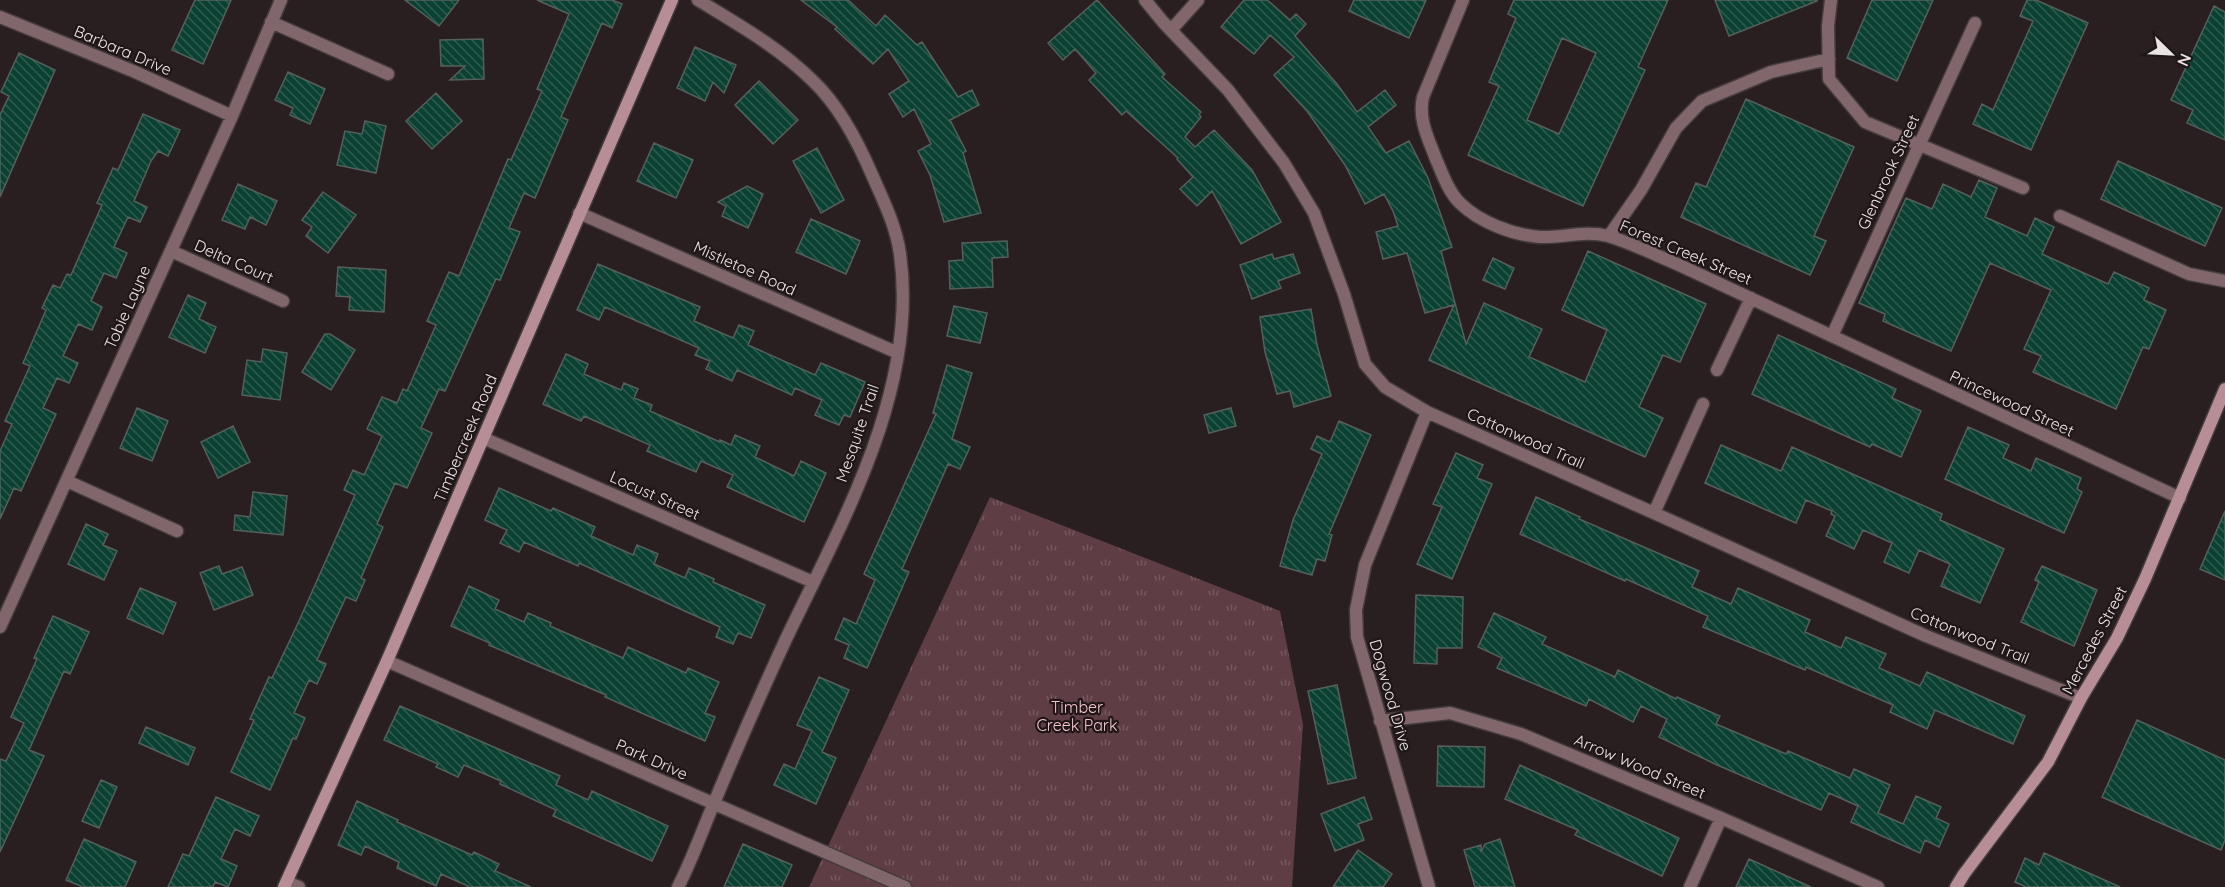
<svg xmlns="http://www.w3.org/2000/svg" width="2225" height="887" font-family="Quicksand,sans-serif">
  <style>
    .grass { fill: url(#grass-tufts) }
    .building { fill: url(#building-back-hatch); stroke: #55605c; stroke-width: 1.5; fill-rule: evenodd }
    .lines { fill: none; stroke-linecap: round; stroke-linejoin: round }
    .street-casing { stroke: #443b3c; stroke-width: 15 }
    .secondary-casing { stroke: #443b3c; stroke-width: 15 }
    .street { stroke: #81676c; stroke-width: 12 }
    .secondary { stroke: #b78e96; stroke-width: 12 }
    .labels { text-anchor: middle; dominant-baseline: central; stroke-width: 4.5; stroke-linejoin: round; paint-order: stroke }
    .street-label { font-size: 16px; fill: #ebe4e5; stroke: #1f1618 }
    .park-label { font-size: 16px; fill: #f8c2cc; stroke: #1f1618 }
  </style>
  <defs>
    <pattern id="grass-tufts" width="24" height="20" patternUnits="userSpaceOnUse" patternTransform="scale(1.5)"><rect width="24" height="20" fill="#5e3d44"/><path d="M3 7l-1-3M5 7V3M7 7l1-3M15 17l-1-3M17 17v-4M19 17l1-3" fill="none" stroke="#75595f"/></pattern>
    <pattern id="building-back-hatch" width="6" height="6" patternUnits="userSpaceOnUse" patternTransform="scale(1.5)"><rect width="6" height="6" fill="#0b4132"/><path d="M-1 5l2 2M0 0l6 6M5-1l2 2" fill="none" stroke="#2f5c50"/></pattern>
  </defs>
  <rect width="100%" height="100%" fill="#291f21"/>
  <path class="grass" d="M990 497 1280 611 1303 724 1292 887H809Z"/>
  <path class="building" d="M195 0H231L203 64 172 50Z
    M405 0H459L439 26Z
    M537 0H612L622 4 612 28 602 23 561 117 568 120 535 198 524 193 509 228 520 232 500 280 496 279 445 391 439 389 421 428 432 433 407 488 395 483 377 524 383 527 361 578 365 580 356 601 346 597 317 660 326 664 317 684 309 680 294 713 305 718 296 739 293 738 270 790 231 772 254 720 250 719 269 677 272 678 299 621 355 495 344 490 353 470 364 475 382 436 367 429 382 397 397 403 403 389 407 391 436 325 427 321 449 272 459 276 508 159 511 160 542 91 537 89 569 14Z
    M801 0H848L876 26 885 15 917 45 922 42 958 97 972 90 979 105 950 120 966 151 963 153 981 213 944 222 930 175 918 151 931 144 914 109 903 117 889 94 909 81 888 49 873 64 835 29 837 27Z
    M1097 0 1165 74 1162 77 1201 112 1199 114 1201 117 1185 137 1195 147 1214 130 1252 170 1281 222 1241 244 1212 191 1197 206 1180 189 1193 177 1177 159 1178 158 1126 111 1122 115 1089 80 1096 73 1075 49 1063 60 1048 43Z
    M1244 0H1267L1290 20 1296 14 1306 24 1295 36 1337 84 1357 112 1385 90 1396 105 1368 127 1386 153 1409 141 1428 178 1452 247 1441 251 1466 344 1484 303 1542 329 1529 357 1585 382 1607 330 1562 310 1588 251 1706 304 1680 362 1663 355 1639 407 1663 418 1645 457 1429 360 1454 305 1425 313 1407 253 1383 259 1376 232 1398 226 1393 211 1384 194 1365 204 1345 165 1307 111 1274 75 1294 57 1270 35 1254 54 1221 27Z
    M1354 0H1426L1409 38 1349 11Z
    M1514 0H1668L1638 67 1645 70 1583 206 1468 155 1499 86 1489 82 1516 18 1508 14ZM1562 38 1596 53 1559 134 1527 120Z
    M1715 0H1817V1L1729 36Z
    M1872 0H1933L1897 81 1847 58Z
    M2027 0H2036L2088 23 2031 150 1973 124 1982 104 1993 110 2033 21 2020 16Z
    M2214 6 2225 12V140L2187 123 2193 110 2171 100Z
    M483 39 484 79 450 80 465 66H441L440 40Z
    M695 47 736 65 724 93 713 82 705 101 677 88Z
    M19 53 55 70 0 197V115L9 96 1 92Z
    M288 72 325 89 310 124 290 115 293 108 275 100Z
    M759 81 798 120 773 144 735 105Z
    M436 93 462 121 432 149 406 121Z
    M1746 99 1854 147 1814 236 1826 241 1810 275 1681 217 1696 183 1706 187Z
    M143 114 180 130 168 156 158 151 151 161 134 201 147 207 140 222 128 217 114 247 127 253 116 278 104 273 91 301 102 307 92 330 78 324 63 356 78 363 69 383 57 378 43 408 56 414 21 491 14 488 0 519V451L12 424 5 421 30 366 23 363 46 310 42 308 53 285 60 288 67 274 71 275 102 205 97 203 113 168 118 170Z
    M365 121 386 126 376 173 337 165 345 131 362 134Z
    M654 143 693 160 676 198 637 181Z
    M817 148 844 200 821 213 793 161Z
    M2118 161 2222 208 2205 246 2101 199Z
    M1979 180 1997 188 1985 217 2027 236 2035 218 2054 227 2042 254 2108 284 2114 272 2149 288 2144 300 2166 310 2149 349 2143 347 2116 409 2033 372 2041 356 2024 349 2051 290 1990 263 1951 351 1883 321 1885 314 1859 303 1906 198 1932 209 1943 184 1971 197Z
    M238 184 277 201 266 225 250 217 245 229 222 220Z
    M747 186 763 194 748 228 722 216 726 206 718 202Z
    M323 192 356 215 328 253 306 236 312 227 302 220Z
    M811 219 860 241 846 274 796 252Z
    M1007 241 1008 257 992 258 993 287 950 289 949 261 963 260 962 243Z
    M1272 254 1274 259 1293 254 1300 273 1278 281 1281 288 1252 299 1240 265Z
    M1493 258 1514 268 1505 289 1483 280Z
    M598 264 700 307 694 321 733 338 739 325 754 331 748 345 815 375 821 363 865 382 850 417 844 415 839 425 815 415 822 400 795 388 792 395 737 370 732 381 706 369 710 361 695 355 699 348 605 307 599 320 577 310Z
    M338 267 386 270 384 312 349 310 350 297 336 296Z
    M188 295 206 303 199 319 216 327 205 353 169 337Z
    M954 306 987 313 980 343 947 336Z
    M1311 309 1317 345 1331 396 1294 407 1290 391 1277 394 1265 352 1260 317Z
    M325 334H330L355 350 331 390 302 372Z
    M1778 335 1896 389 1892 398 1921 411 1901 457 1872 444 1870 447 1752 394Z
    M263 349 287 353 280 400 242 395 247 360 261 362Z
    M566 354 588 364 584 374 621 390 624 383 638 389 634 398 652 405 650 411 720 442V440L731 445 735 435 760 446 755 457 794 476 801 461 826 473 804 522 727 487 733 475 701 461 696 472 647 451 650 445 584 416 581 421 543 404Z
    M947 365 972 373 952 439 970 447 960 469 948 464 902 569 909 572 867 668 844 658 849 645 835 639 844 618 856 624 875 580 864 574 936 414 933 413Z
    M137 408 168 421 152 461 120 448Z
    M1231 408 1236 426 1209 433 1204 415Z
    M1339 421 1371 435 1329 534 1332 535 1325 561 1317 559 1312 575 1280 566 1293 520 1322 454 1311 449 1317 436 1330 442Z
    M233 426 250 462 218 478 201 442Z
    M1968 427 2009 445 2003 458 2031 471 2036 458 2081 478 2077 489 2082 492 2064 533 1945 479Z
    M1721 445 1781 471 1792 447 1942 514 1940 520 2004 549 1980 603 1941 586 1950 564 1919 550 1909 573 1884 562 1892 543 1863 530 1854 549 1826 536 1835 516 1831 514 1832 511 1806 500 1796 523 1705 483Z
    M1456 453 1483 465 1477 478 1492 484 1452 579 1417 564 1442 507 1433 504Z
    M499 488 551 511 553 508 595 527 591 536 633 555 637 545 658 554 654 564 685 578 689 568 714 579 713 582 765 605 751 638 738 633 733 644 716 637 720 627 579 563 578 566 524 542 519 552 500 543 507 530 485 520Z
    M253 492 287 496 283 535 234 530 235 515 250 517Z
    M1536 497 1580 517 1579 519 1699 571 1692 587 1731 604 1738 588 1810 620 1805 632 1841 648 1846 637 1886 654 1879 668 1920 686 1927 672 2025 716 2013 744 1935 710 1927 729 1890 712 1893 705 1806 667 1805 670 1703 627 1708 616 1626 579 1625 581 1520 534Z
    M2225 511V580L2200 569Z
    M86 524 108 534 103 545 117 551 104 580 68 564Z
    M219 566 222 574 242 567 253 595 214 610 200 573Z
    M2042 566 2097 590 2074 646 2021 622 2039 582 2035 580Z
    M469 586 499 600 495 609 524 622 528 613 551 623 550 626 623 658 628 647 686 673 688 668 719 682 705 713 715 717 705 741 605 697 606 695 489 645 490 643 451 626Z
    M140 588 176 603 163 634 127 618Z
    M1416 595 1463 597 1462 648H1437V664L1414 663Z
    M1494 613 1546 637 1542 644 1615 677 1618 670 1676 699 1677 697 1720 716 1716 724 1786 754 1788 751 1850 778 1854 769 1890 785 1878 813 1903 824 1916 796 1941 807 1936 818 1949 824 1939 847 1925 840 1920 853 1851 822 1858 806 1829 793 1821 810 1715 764 1659 737 1667 719 1641 706 1633 722 1589 699 1586 706 1497 668 1502 658 1478 647Z
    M53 616 89 632 70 674 64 671 29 750 44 756 0 852V759L6 761 24 723 11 717 37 659 34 658Z
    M819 677 849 690 822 752 836 758 816 804 774 785 784 764 795 769 812 731 797 725Z
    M1337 685 1356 778 1328 784 1308 691Z
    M400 706 560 776 556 785 588 800 592 791 668 826 652 861 553 816 556 810 500 784 501 781 464 765 458 777 436 767 438 764 384 740Z
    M2137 720 2225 760V840L2221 850 2102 797Z
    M146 727 195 748 188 765 139 743Z
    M1438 746 1485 747 1484 787 1437 786Z
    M1520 765 1679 838 1662 876 1575 835 1578 830 1505 799Z
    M101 780 117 787 99 828 82 821Z
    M216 797 259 816 250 836 235 829 221 859 237 866 228 887 215 882 213 887H168L183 854 189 856Z
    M1364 797 1372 819 1358 824 1364 840 1335 851 1321 814Z
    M357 801 398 820 397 822 472 855 474 852 499 864 495 871 531 887H470L441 874 436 886 397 868 399 862 365 846 361 855 338 845Z
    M84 839 136 862 125 887H83L66 880Z
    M1500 839 1515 887H1475L1464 850 1481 845V852L1485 844Z
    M743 844 792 865 782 887H724Z
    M1358 850 1392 874 1383 887H1333Z
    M2044 853 2120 887H2026L2015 882 2025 858 2039 865Z
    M1749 859 1811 887H1736Z"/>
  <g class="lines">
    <g class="street-casing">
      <path id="street" d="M1145 0 1163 22 1228 90 1284 163 1314 213 1344 294 1365 364 1385 387 1427 412 1654 513 1926 636 2081 698
        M1463 0 1423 97C1418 119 1428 138 1436 159 1442 173 1449 193 1460 203 1479 222 1513 235 1540 237 1563 238 1584 230 1608 236 1632 243 1655 255 1677 264L2180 498
        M1831 0 1828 26 1829 79 1865 122 2023 188
        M0 17 133 71 232 116
        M271 22 388 74
        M1171 30 1198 0
        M579 213 898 353
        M2060 216 2189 274 2225 281
        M1609 236 1641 190 1676 128 1702 101 1771 72 1829 59
        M171 251 283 301
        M1832 336 1975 23
        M1717 370 1751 298
        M1427 412 1365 565 1356 610 1357 637 1429 887
        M483 438 813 582
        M67 481 177 531
        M1654 513 1703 404
        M0 627 232 116 281 0
        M387 661 905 887
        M1380 721 1450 713 1521 734 1721 818 1878 887
        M287 882 299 887
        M678 887C692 860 702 831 714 803 737 748 761 693 786 639 842 522 919 389 900 254 896 226 884 202 873 177 859 144 840 107 814 82 780 48 739 25 698 0
        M1690 887 1721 818"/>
    </g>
    <g class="secondary-casing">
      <path id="secondary" d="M284 887 387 661 672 0
        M1956 887 1964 874 2048 762 2081 698 2117 638 2145 579 2225 389"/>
    </g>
    <use href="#street" class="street"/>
    <use href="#secondary" class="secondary"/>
  </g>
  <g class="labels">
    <g class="street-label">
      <text transform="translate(123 50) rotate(23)">Barbara Drive</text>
      <text transform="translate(1888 172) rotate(-65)">Glenbrook Street</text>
      <text transform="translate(1686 252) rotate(23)">Forest Creek Street</text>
      <text transform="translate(234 261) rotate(24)">Delta Court</text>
      <text transform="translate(745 268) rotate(24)">Mistletoe Road</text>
      <text transform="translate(127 307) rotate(-66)">Tobie Layne</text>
      <text transform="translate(2012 403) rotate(25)">Princewood Street</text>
      <text transform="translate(857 433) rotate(-71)">Mesquite Trail</text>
      <text transform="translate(465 438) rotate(-67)">Timbercreek Road</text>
      <text transform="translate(1526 438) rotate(24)">Cottonwood Trail</text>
      <text transform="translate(655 495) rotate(24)">Locust Street</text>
      <text transform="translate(1970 635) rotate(22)">Cottonwood Trail</text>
      <text transform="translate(2094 640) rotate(-62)">Mercedes Street</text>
      <text transform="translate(1391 695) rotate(74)">Dogwood Drive</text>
      <text transform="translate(652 759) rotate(24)">Park Drive</text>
      <text transform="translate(1640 766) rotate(23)">Arrow Wood Street</text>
    </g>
    <g class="park-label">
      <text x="1077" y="707">Timber<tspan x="1077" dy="18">Creek Park</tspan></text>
    </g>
  </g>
  <g transform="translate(2171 54) rotate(114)" stroke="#1f1618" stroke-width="4.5" paint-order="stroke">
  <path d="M0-4.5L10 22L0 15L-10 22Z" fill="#ebe4e5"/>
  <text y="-9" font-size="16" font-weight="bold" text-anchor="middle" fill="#ebe4e5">N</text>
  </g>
</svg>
